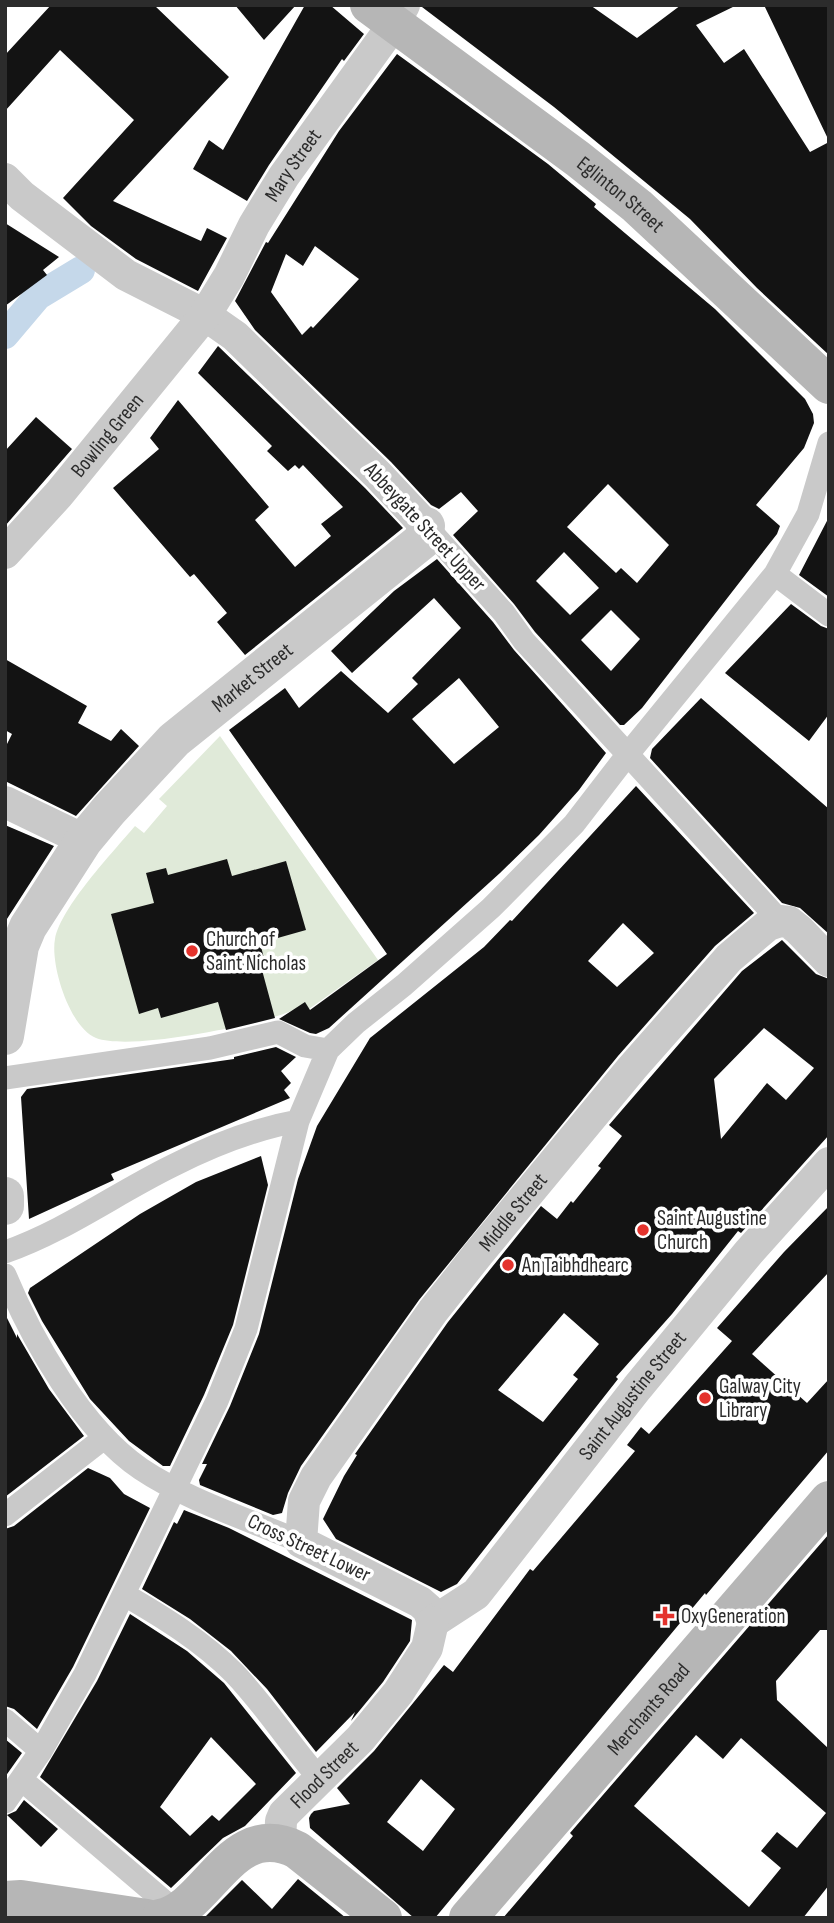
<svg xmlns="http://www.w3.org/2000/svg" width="834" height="1923" font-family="'Sofia Sans Condensed',sans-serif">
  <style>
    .green { fill: #e0ead9 }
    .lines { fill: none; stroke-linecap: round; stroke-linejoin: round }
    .canal { stroke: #c5d8ea; stroke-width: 28 }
    .building { fill: #131313; fill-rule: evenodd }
    .pedestrian { stroke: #c9c9c9; stroke-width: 23 }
    .minor { stroke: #c9c9c9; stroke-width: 32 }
    .tertiary { stroke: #c9c9c9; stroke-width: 38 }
    .secondary { stroke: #b6b6b6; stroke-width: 38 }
    .poi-dot { fill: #e4332d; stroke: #fff; stroke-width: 2.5 }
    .labels { text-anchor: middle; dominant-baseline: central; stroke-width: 7; stroke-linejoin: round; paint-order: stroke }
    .street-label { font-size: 21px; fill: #2c2c2c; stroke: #fff }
    .poi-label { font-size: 21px; fill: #2c2c2c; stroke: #fff; text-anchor: start }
  </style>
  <rect width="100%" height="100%" fill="#fff"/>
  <path class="green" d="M220 736 378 960 309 1009 305 1003C299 1006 293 1011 286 1013 250 1026 131 1051 96 1038 70 1028 50 965 55 939 61 907 113 852 135 826L144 833 167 806 159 799Z"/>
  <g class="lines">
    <path class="canal" d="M5 335 38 296 81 270"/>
  </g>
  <path class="building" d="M51 5H154L229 77 113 201 201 241 207 228 227 238 198 291 136 259 91 226 63 198 134 120 60 50 5 111V55Z
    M235 5H296L264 40Z
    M305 5H330L364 34 344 61 342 59 269 165 247 201 193 169 209 140 223 150Z
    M422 5H590L637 38 681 5H737L696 25 724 63 744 49 810 152 829 142V355L757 288 690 219 554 107 422 7Z
    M764 5H829V141Z
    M397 54 548 164 596 204 594 207 715 309 805 399 813 414 814 423 804 448 756 505 780 526 777 534 642 708 624 725H620L535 632 514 604 453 535 478 511 461 492 439 509 431 505 391 462 255 330 235 301 266 242 268 243 339 131ZM315 246 359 279 313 328 311 326 302 335 271 292 286 254 303 266ZM608 484 669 545 637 583 621 568 616 573 567 527ZM564 552 599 588 570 615 536 581ZM611 610 640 639 611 671 581 640Z
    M5 223 59 257 43 270 47 275 5 306Z
    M218 346 365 488 403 528 245 655 217 622 227 613 194 574 190 577 113 488 159 449 150 438 178 400 269 507 255 520 295 567 331 536 321 524 343 507 303 465 299 469 295 465 288 471 267 451 272 446 198 373Z
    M36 417 72 449 5 526V451Z
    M829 517V597L799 575Z
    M437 559 493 622 514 650 606 753 579 790 539 835 500 873 329 1028 316 1034 310 1033 279 1019 305 1002 310 1010 387 954 229 730 285 688 299 708 341 671 388 713 418 684 412 678 461 628 434 598 352 673 331 651 394 591ZM459 678 499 727 454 764 412 719Z
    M791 604 821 626 829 629V714L809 741 725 673Z
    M5 659 87 706 78 723 111 741 121 729 139 746 76 816 5 781V748L12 734 5 730Z
    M701 698 829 809V934L800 908 782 903 650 758 652 749Z
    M636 786 754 913 715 946 618 1056 419 1300 301 1466 288 1493 282 1513 273 1515 200 1485 199 1480 207 1464H202L230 1406 259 1334 298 1179 317 1126 370 1038 484 947 510 920 512 921ZM623 923 654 953 617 987 588 961Z
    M5 825 54 846 5 922Z
    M227 859 232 876 286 861 306 930 260 943 264 958 259 959 275 1018 226 1030 218 1002 161 1018 158 1008 139 1014 111 914 154 903 146 873 166 868 168 875Z
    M782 940 816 974 829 979V1135L741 1233 738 1231 672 1314 616 1377 618 1379 457 1584 441 1592 336 1539 323 1519 344 1476 357 1455 355 1454 448 1322 541 1206 557 1219 571 1201 573 1203 601 1168 598 1166 622 1136 609 1125 742 971ZM764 1028 814 1068 786 1100 767 1083 721 1139 714 1079ZM564 1313 599 1344 573 1375 578 1379 543 1422 498 1390Z
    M276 1047 296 1057 281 1071 291 1083 284 1090 290 1098 111 1174 114 1180 29 1219 21 1097 27 1089 234 1059V1057Z
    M261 1156 268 1185 233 1325 204 1395 170 1466H163L129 1441 90 1399 42 1321 28 1293 30 1288 140 1214 196 1182Z
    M829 1206V1272L752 1354 807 1403 829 1379V1450L706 1595 705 1593 435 1918H414L310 1828 309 1818 311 1814 314 1811 350 1804 337 1788 374 1751 444 1665 453 1672 530 1569 533 1571 635 1451 627 1445 641 1427 649 1434 732 1341 717 1328 784 1252ZM421 1779 455 1809 423 1851 387 1822Z
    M5 1314 17 1338V1334L49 1389 84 1436 5 1497Z
    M88 1468 110 1478 124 1494 150 1508 73 1667 37 1729 14 1709 5 1706V1529L14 1526Z
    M184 1510 229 1528 412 1620 410 1641 383 1682 351 1721 355 1712 316 1752 267 1689 231 1651 190 1619 142 1589 174 1522 177 1524Z
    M829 1534V1630H820L776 1681 777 1700 829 1749V1885L803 1918H503L573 1836 570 1833ZM696 1735 723 1759 741 1738 826 1813 797 1848 777 1832 761 1851 781 1868 749 1907 634 1806Z
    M130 1614 187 1651 224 1683 296 1773 245 1826 223 1838 171 1888 40 1777 97 1681ZM211 1737 256 1784 219 1821 212 1815 190 1836 160 1807Z
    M5 1739 22 1753 5 1777Z
    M24 1800 58 1829 41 1847 7 1815 16 1811Z
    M298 1879 346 1918H204L242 1880 272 1909Z"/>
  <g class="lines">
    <path class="pedestrian" d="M426 526 504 613 524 641 780 921
      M775 574 829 615
      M5 1078 210 1048 278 1032 305 1046 328 1050
      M5 1252C65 1231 115 1194 172 1166 211 1146 254 1129 298 1121
      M5 1275C32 1340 82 1429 141 1469 187 1500 250 1520 301 1542
      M5 1515 104 1438
      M125 1595C163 1617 202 1641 234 1673 265 1705 289 1744 319 1778
      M5 1720 41 1751
      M22 1780 165 1902
      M5 1802 41 1751 85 1674 217 1401 246 1329 298 1121 328 1050 356 1023 404 985 491 908 574 824 628 754 775 574 808 514 829 443"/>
    <g class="minor">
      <path d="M5 179 22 196 126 275 205 315 235 336 378 475 426 526"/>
      <path id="s1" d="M5 553 59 494 205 315 229 276 254 225 284 176 393 25 404 5"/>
      <path d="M5 802 84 840"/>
      <path id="s2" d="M433 1622 428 1609 420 1602 301 1542 304 1501 316 1477 433 1311 478 1254 632 1068 729 958 768 925 780 921 789 922 799 930 829 961"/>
      <path id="s3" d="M433 1622 476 1594 637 1388 749 1252 829 1163"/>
      <path id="s4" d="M280 1843 281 1821 284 1814 360 1739 398 1693 427 1648 433 1622"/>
    </g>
    <g class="tertiary">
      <path id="s5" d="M5 1036 20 946 28 927 84 840 109 810 174 740 423 540 426 526"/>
      <path d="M5 1196V1206"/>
    </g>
    <g class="secondary">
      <path id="s6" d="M369 5 578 159 637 206 829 385"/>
      <path d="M5 1900 21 1899 147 1918"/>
      <path d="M160 1918C209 1909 231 1817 297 1850L383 1918"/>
      <path id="s7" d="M468 1918 829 1500"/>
    </g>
  </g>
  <g class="poi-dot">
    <circle cx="192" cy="951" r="7"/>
    <circle cx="643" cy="1230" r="7"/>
    <circle cx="508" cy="1265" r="7"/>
    <circle cx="705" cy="1398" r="7"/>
    <path d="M661.5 1605.5h7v7h7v7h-7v7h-7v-7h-7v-7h7z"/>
  </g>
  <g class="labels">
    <g class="street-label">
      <text stroke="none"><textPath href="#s1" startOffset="485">Mary Street</textPath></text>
      <text stroke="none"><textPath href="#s6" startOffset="315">Eglinton Street</textPath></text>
      <text stroke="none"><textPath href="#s1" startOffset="156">Bowling Green</textPath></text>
      <text transform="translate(425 527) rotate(47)">Abbeygate Street Upper</text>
      <text stroke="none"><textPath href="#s5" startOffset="450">Market Street</textPath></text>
      <text stroke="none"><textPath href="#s2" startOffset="556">Middle Street</textPath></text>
      <text stroke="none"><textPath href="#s3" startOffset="304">Saint Augustine Street</textPath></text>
      <text transform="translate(309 1548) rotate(25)">Cross Street Lower</text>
      <text stroke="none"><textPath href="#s7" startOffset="276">Merchants Road</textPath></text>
      <text stroke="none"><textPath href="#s4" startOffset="86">Flood Street</textPath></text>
    </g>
    <g class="poi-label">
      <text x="206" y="939">Church of<tspan x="206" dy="24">Saint Nicholas</tspan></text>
      <text x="657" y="1218">Saint Augustine<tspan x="657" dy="24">Church</tspan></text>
      <text x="522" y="1265">An Taibhdhearc</text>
      <text x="719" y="1386">Galway City<tspan x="719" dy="24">Library</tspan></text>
      <text x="681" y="1616">OxyGeneration</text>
    </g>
  </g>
  <rect width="834" height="1923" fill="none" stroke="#2c2c2c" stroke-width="14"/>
</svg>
